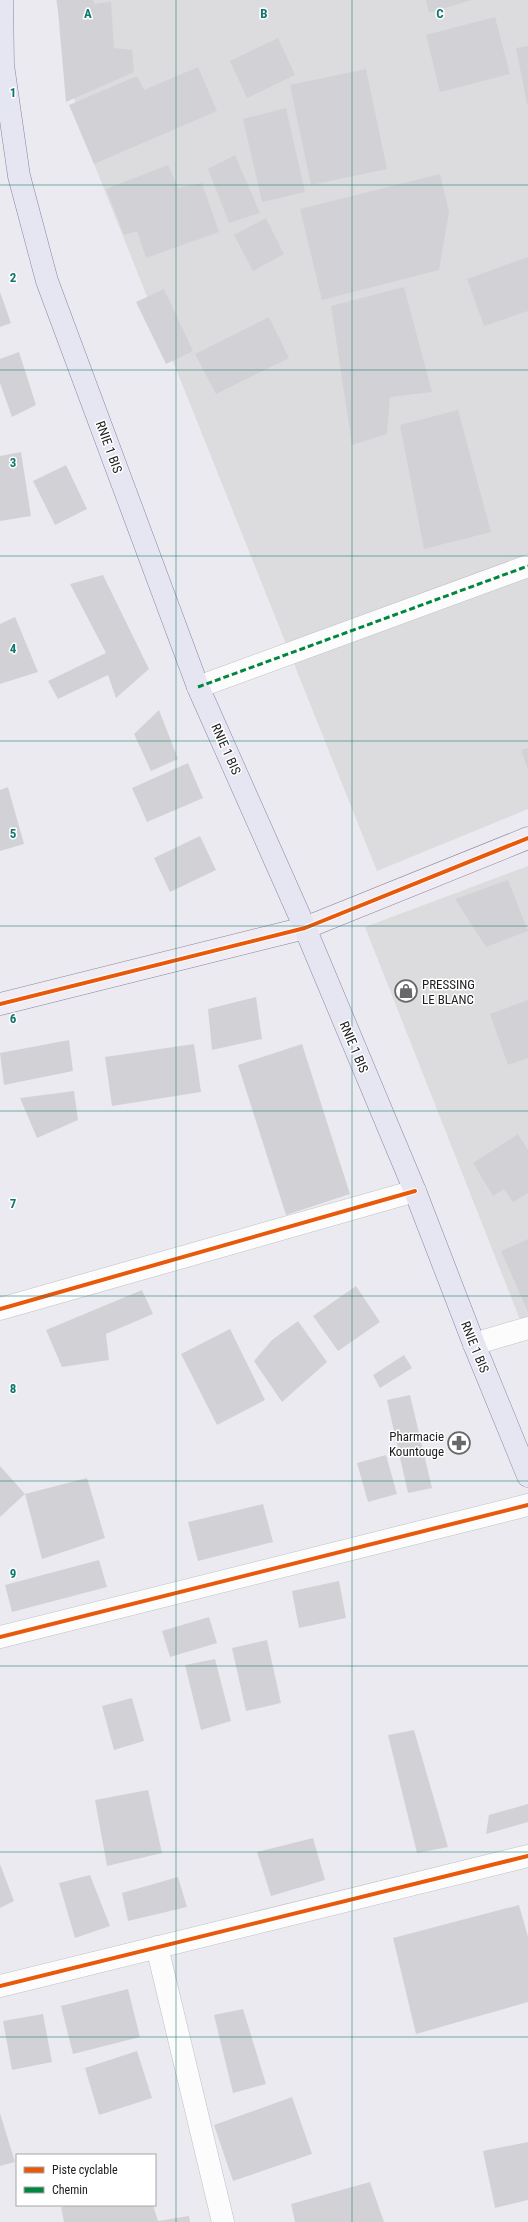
<svg xmlns="http://www.w3.org/2000/svg" width="528" height="2222" font-family="'Roboto Condensed',sans-serif">
  <style>
    .residential { fill: #dcdcdf }
    .building { fill: #d2d2d6 }
    .lines { fill: none; stroke-linecap: round; stroke-linejoin: round }
    .street-casing { stroke: #c1c0c3; stroke-width: 23 }
    .secondary-casing { stroke: #8e809b; stroke-width: 23 }
    .primary-casing { stroke: #8985a7; stroke-width: 23 }
    .street { stroke: #fcfcfd; stroke-width: 22 }
    .secondary { stroke: #efecf4; stroke-width: 22 }
    .primary { stroke: #e6e6f3; stroke-width: 22 }
    .quiet { stroke: #00873e; stroke-width: 3; stroke-dasharray: 6 3; stroke-linecap: butt }
    .cycleway-casing { stroke: #fff; stroke-width: 6 }
    .cycleway { stroke: #e8590c; stroke-width: 4 }
    .grid { fill: none; stroke: #0f766e; stroke-width: 1; stroke-opacity: 0.55 }
    .labels { text-anchor: middle; dominant-baseline: central; stroke-width: 3; stroke-linejoin: round; paint-order: stroke }
    .street-label { font-size: 13px; fill: #212121; stroke: #fff }
    .poi-label { font-size: 13px; fill: #212121; stroke: #fff; text-anchor: start }
    .grid-label { font-size: 13px; text-anchor: middle; font-weight: bold; fill: #0f766e; stroke: #fff; stroke-width: 3; stroke-linejoin: round; paint-order: stroke }
  </style>
  <rect width="100%" height="100%" fill="#ebeaf0"/>
  <path class="residential" d="M56 0H528V809L377 871 80 129Z
    M528 866V1340L365 927Z"/>
  <path class="building" d="M57 0H93L94 4 111 2 114 48 132 50 134 72 66 102Z
    M426 0H471L429 13Z
    M495 17 510 74 440 92 426 35Z
    M278 38 295 75 247 98 230 61Z
    M528 46V104H527L516 48Z
    M198 67 217 111 94 164 69 105 137 76 144 90Z
    M366 69 387 169 311 185 290 85Z
    M286 108 305 192 262 202 243 119Z
    M235 155 260 213 229 223 208 169Z
    M168 165 178 188 202 183 219 232 146 258 137 231 124 235 106 189Z
    M440 174 449 212 439 270 322 300 300 209Z
    M266 218 284 254 253 271 234 235Z
    M528 257V311L484 326 467 279Z
    M404 287 432 392 390 397 387 434 352 445 331 306Z
    M164 289 193 351 166 364 136 302Z
    M0 292 11 323 0 327Z
    M269 317 289 358 216 394 195 354Z
    M19 352 36 405 12 417 0 383V359Z
    M458 410 491 532 424 549 400 425Z
    M21 452 31 516 0 521V456Z
    M66 465 87 509 55 525 33 481Z
    M103 575 149 669 116 698 108 675 58 699 48 681 106 653 70 584Z
    M15 617 38 672 0 684V624Z
    M159 710 178 759 151 771 134 734Z
    M528 748V769L521 750Z
    M188 763 203 798 147 822 132 788Z
    M8 787 24 844 0 851V790Z
    M200 836 216 870 170 892 154 858Z
    M508 880 528 931 486 947 455 899Z
    M256 997 262 1039 212 1050 208 1009Z
    M528 1000V1058L508 1065 490 1014Z
    M69 1040 73 1071 4 1085 0 1053Z
    M194 1044 201 1092 112 1106 105 1057Z
    M302 1044 350 1194 286 1215 238 1065Z
    M74 1091 78 1120 37 1138 20 1098Z
    M518 1134 528 1150V1193L513 1202 504 1189 493 1196 473 1163Z
    M528 1239V1312L501 1251Z
    M356 1286 380 1322 338 1351 313 1316Z
    M142 1290 153 1314 106 1334 109 1360 62 1367 46 1330Z
    M298 1321 327 1362 282 1402 254 1361 272 1340Z
    M230 1329 265 1400 217 1425 181 1354Z
    M404 1355 412 1368 380 1388 373 1375Z
    M410 1395 432 1488 408 1493 387 1400Z
    M386 1455 397 1494 368 1502 357 1463Z
    M0 1466 25 1494 0 1517Z
    M87 1478 105 1538 42 1559 25 1494Z
    M263 1504 273 1542 198 1561 188 1522Z
    M99 1560 107 1587 12 1612 5 1585Z
    M339 1581 346 1618 299 1628 292 1591Z
    M209 1617 217 1643 170 1657 162 1631Z
    M267 1640 281 1703 246 1711 232 1648Z
    M215 1659 231 1721 201 1730 185 1665Z
    M132 1698 144 1741 114 1750 102 1706Z
    M414 1730 448 1847 417 1853 388 1735Z
    M148 1790 162 1853 107 1866 95 1800Z
    M528 1804V1822L486 1834 489 1815Z
    M313 1838 325 1880 271 1896 257 1852Z
    M0 1864 14 1901 0 1908Z
    M90 1875 110 1926 75 1938 59 1883Z
    M178 1877 187 1907 128 1921 122 1893Z
    M519 1905 528 1937V2002L416 2034 393 1938Z
    M128 1989 140 2037 73 2054 61 2006Z
    M243 2009 266 2084 233 2093 214 2015Z
    M43 2014 52 2062 12 2070 3 2021Z
    M137 2051 152 2098 99 2115 85 2068Z
    M292 2097 312 2154 233 2181 214 2125Z
    M0 2113 15 2162 0 2166Z
    M528 2142V2200L495 2208 483 2151Z
    M370 2182 384 2222H295L291 2204Z
    M71 2205H153L158 2221 189 2216 190 2222H64L61 2207Z"/>
  <g class="lines">
    <g class="street-casing">
      <path id="street" d="M198 687 528 566
        M0 1309 415 1191
        M474 1344 528 1328
        M0 1637 528 1505
        M157 1947 223 2222
        M0 1986 528 1856"/>
    </g>
    <g class="secondary-casing">
      <path id="secondary" d="M0 1004 305 928 528 838"/>
    </g>
    <g class="primary-casing">
      <path id="primary" d="M2 0 3 65 19 176 47 281 198 687 305 928 415 1191 474 1344 528 1476"/>
    </g>
    <use href="#street" class="street"/>
    <use href="#secondary" class="secondary"/>
    <use href="#primary" class="primary"/>
    <path class="quiet" d="M198 687 528 566"/>
    <g class="cycleway-casing">
      <path id="cycleway" d="M0 1004 305 928 528 838
        M0 1309 415 1191
        M0 1637 528 1505
        M0 1986 528 1856"/>
    </g>
    <use href="#cycleway" class="cycleway"/>
  </g>
  <path class="grid" d="M176 0V2222M352 0V2222M0 185H528M0 370H528M0 556H528M0 741H528M0 926H528M0 1111H528M0 1296H528M0 1481H528M0 1666H528M0 1852H528M0 2037H528"/>
  <defs>
    <g id="shop-ring" transform="scale(1.15)"><circle r="9.5" fill="#fff" stroke="#686769" stroke-width="1.5"/><path d="M-5-2.5h2.3a2.7 3.5 0 0 1 5.4 0H5L5.5 6h-11ZM-1.5-2.5h3a1.5 2.3 0 0 0-3 0Z" fill="#686769"/></g>
    <g id="pharmacy-ring" transform="scale(1.15)"><circle r="9.5" fill="#fff" stroke="#686769" stroke-width="1.5"/><path d="M-2-6h4v4h4v4h-4v4h-4v-4h-4v-4h4Z" fill="#686769"/></g>
  </defs>
  <g fill-rule="evenodd">
    <use href="#shop-ring" x="406" y="991"/>
    <use href="#pharmacy-ring" x="459" y="1443"/>
  </g>
  <g class="labels">
    <g class="street-label">
      <text transform="translate(109 447) rotate(70)">RNIE 1 BIS</text>
      <text transform="translate(226 749) rotate(66)">RNIE 1 BIS</text>
      <text transform="translate(354 1047) rotate(67)">RNIE 1 BIS</text>
      <text transform="translate(475 1347) rotate(68)">RNIE 1 BIS</text>
    </g>
    <g class="poi-label">
      <text x="422" y="984">PRESSING<tspan x="422" dy="15">LE BLANC</tspan></text>
      <text x="444" y="1436" text-anchor="end">Pharmacie<tspan x="444" dy="15">Kountouge</tspan></text>
    </g>
  </g>
  <g class="grid-label">
    <text x="88" y="18">A</text>
    <text x="264" y="18">B</text>
    <text x="440" y="18">C</text>
    <text x="13" y="97">1</text>
    <text x="13" y="282">2</text>
    <text x="13" y="467">3</text>
    <text x="13" y="653">4</text>
    <text x="13" y="838">5</text>
    <text x="13" y="1023">6</text>
    <text x="13" y="1208">7</text>
    <text x="13" y="1393">8</text>
    <text x="13" y="1578">9</text>
  </g>
  <rect x="16" y="2154" width="140" height="52" fill="#ffffff" stroke="#a6a6a6"/>
  <rect x="24" y="2167" width="20" height="6" fill="#e8590c" stroke="#a6a6a6"/>
  <text x="52" y="2174" font-size="12" fill="#212121">Piste cyclable</text>
  <rect x="24" y="2187" width="20" height="6" fill="#00873e" stroke="#a6a6a6"/>
  <text x="52" y="2194" font-size="12" fill="#212121">Chemin</text>
</svg>
